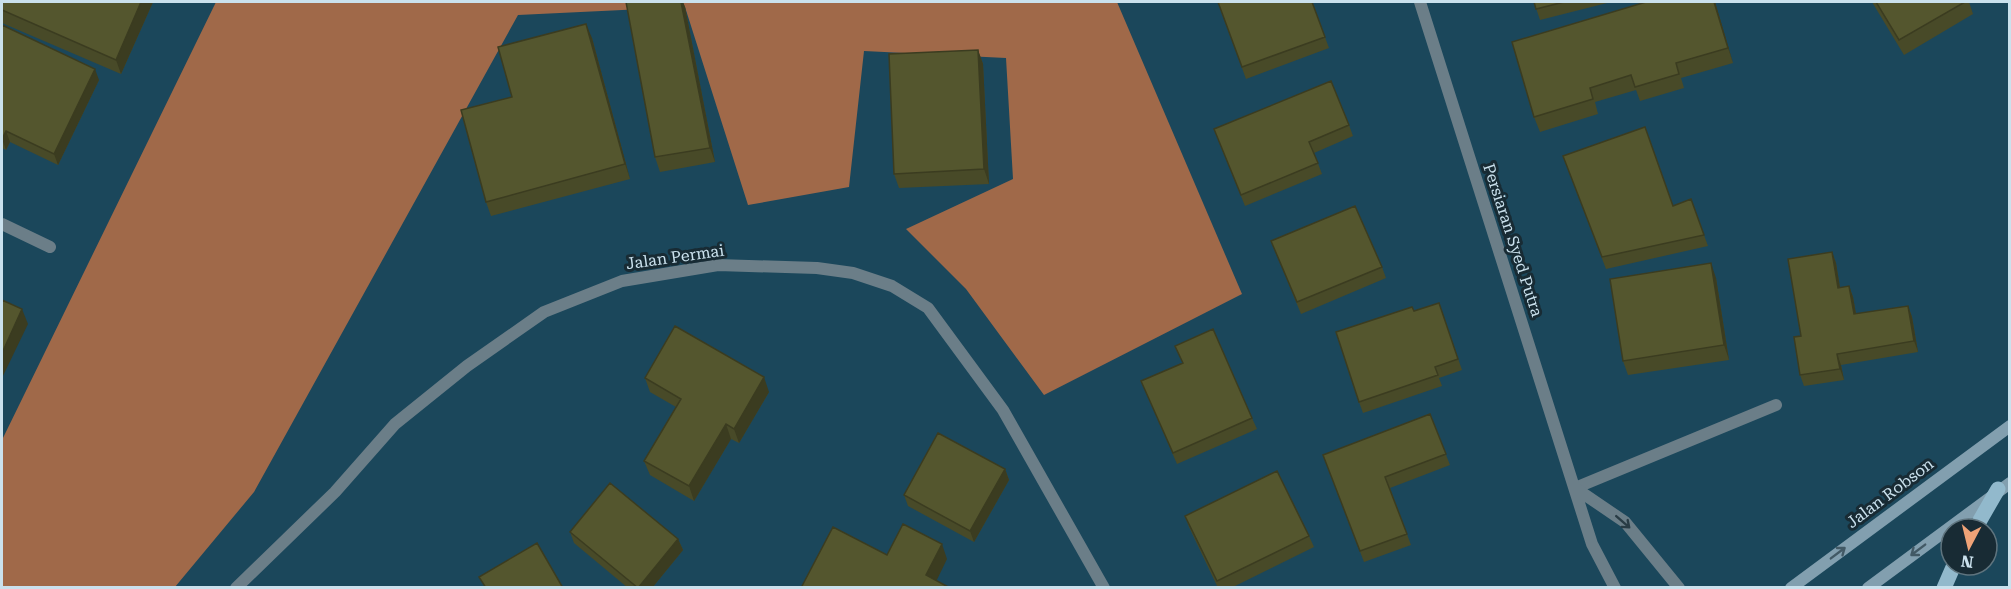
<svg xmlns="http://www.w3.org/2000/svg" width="2011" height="589" font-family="'Roboto Serif',serif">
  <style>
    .forest { fill: #a06949 }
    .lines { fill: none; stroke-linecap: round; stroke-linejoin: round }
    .service { stroke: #6b7e88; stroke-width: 12 }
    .minor { stroke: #6b7e88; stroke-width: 12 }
    .secondary { stroke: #829faf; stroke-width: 12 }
    .primary { stroke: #92b9cc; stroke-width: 15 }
    .wall { fill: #484a28 }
    .shaded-wall { fill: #3b3c20 }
    .building { fill: #54562e; stroke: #3b3c20; stroke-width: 1.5 }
    .oneway { stroke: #293c45 }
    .oneway2 { stroke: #425965 }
    .labels { text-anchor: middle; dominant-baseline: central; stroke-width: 6; stroke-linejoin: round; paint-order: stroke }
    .street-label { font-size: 16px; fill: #cae1ed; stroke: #182b34 }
  </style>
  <rect width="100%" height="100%" fill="#1b475b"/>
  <path class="forest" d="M216 2H1117L1242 294 1044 395 966 289 906 229 1013 179 1006 58 864 51 849 187 748 205 685 7 518 15 254 492 175 587H2V440Z"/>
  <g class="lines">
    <path class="service" d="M1575 488 1776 405"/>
    <path class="minor" d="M1420 2 1592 544 1615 588
      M2 224 50 247
      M1575 488 1625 522 1679 588
      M236 588 335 492 395 424 467 366 544 312 622 281 718 265 817 268 853 273 892 286 928 308 1003 410 1104 588"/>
    <path class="secondary" d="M1791 588 2010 426
      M1868 588 2010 483"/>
    <path class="primary" d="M1975 529 1998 489
      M1944 588 1954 565"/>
  </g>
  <path class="wall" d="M2 2H153L121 74 2 23Z
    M628 2H683L685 7 715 162 660 172 655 157Z
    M1218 2H1312L1329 48 1246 79Z
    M1534 2H1611L1540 20Z
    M1646 2H1715L1733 63 1681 78 1684 88 1640 101 1636 90 1595 102 1598 114 1540 132 1534 117Z
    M1872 2H1969L1973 14 1904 55Z
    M2 25 99 80 58 165 10 142 6 150 2 148Z
    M592 38 630 179 491 216 486 202 512 97Z
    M978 50 983 64 989 184 899 188 894 174Z
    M1349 125 1353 136 1314 153 1322 174 1245 206 1214 129Z
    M1563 156 1673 206 1691 199 1708 246 1606 269Z
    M1271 241 1382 267 1386 278 1301 314Z
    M1832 252 1836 263 1840 288 1849 286 1853 297 1856 314 1908 306 1912 317 1918 352 1841 365 1844 380 1804 386 1800 375 1801 336Z
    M1716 278 1729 360 1628 375 1623 361Z
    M1439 303 1462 370 1439 378 1442 386 1363 413 1359 402 1414 311Z
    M1175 346 1252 418 1257 429 1177 464 1141 381 1183 364Z
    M645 378 769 392 739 443 731 439 694 501 650 475 644 461 676 407 650 392Z
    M1430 414 1450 465 1390 488 1411 545 1364 562 1323 455Z
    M1005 469 1009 480 974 542 908 506 904 495Z
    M1185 516 1309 536 1314 547 1231 588H1218L1189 527Z
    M570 532 678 539 683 550 652 588H628L574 543Z"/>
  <path class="shaded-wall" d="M141 2H153L121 74 116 60Z
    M681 2H683L685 7 715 162 710 148Z
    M1714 2H1715L1733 63 1728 48Z
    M586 24 592 38 630 179 625 164Z
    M978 50 983 64 989 184 984 169Z
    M95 69 99 80 58 165 54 154Z
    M6 131 10 142 6 150 2 139Z
    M1832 252 1836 263 1842 300 1838 288Z
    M1711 263 1716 278 1729 360 1724 345Z
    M1849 286 1853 297 1858 325 1854 314Z
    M1908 306 1912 317 1918 352 1914 341Z
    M22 309 28 324 2 378V353Z
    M1837 354 1841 365 1844 380 1840 369Z
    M764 377 769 392 739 443 734 429Z
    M726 424 731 439 694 501 689 486Z
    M1005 469 1009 480 974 542 970 531Z
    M678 539 683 550 652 588H638Z
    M942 544 947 559 933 588 926 575Z"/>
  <path class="building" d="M2 2H141L116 60 2 10Z
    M626 2H681L710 148 655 157Z
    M1218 2H1312L1325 37 1242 67Z
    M1534 2H1564L1536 9Z
    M1646 2H1714L1728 48 1676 63 1679 74 1635 87 1631 75 1590 88 1593 99 1534 117 1512 42Z
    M1876 2H1965L1899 40Z
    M586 24 625 164 486 202 461 110 512 97 498 47Z
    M2 25 95 69 54 154 6 131 2 139Z
    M978 50 984 169 894 174 889 54Z
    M1331 81 1349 125 1309 142 1318 163 1241 195 1214 129Z
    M1645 127 1673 206 1691 199 1704 235 1602 257 1563 156Z
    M1355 206 1382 267 1297 302 1271 241Z
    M1832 252 1838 288 1849 286 1854 314 1908 306 1914 341 1837 354 1840 369 1800 375 1794 337 1801 336 1788 259Z
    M1711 263 1724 345 1623 361 1610 279Z
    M2 300 22 309 2 353Z
    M1439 303 1458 359 1435 367 1438 375 1359 402 1336 332 1412 307 1414 311Z
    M675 326 764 377 734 429 726 424 689 486 644 461 681 399 645 378Z
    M1213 329 1252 418 1173 453 1141 381 1183 363 1175 346Z
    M1430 414 1446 454 1385 477 1407 534 1360 551 1323 455Z
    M938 433 1005 469 970 531 904 495Z
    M1277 471 1309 536 1217 581 1185 516Z
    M610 483 678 539 638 588 570 532Z
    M903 524 942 544 926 575 950 588H801L833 527 887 555Z
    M537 543 563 588H486L479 577Z"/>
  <defs><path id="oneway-shaft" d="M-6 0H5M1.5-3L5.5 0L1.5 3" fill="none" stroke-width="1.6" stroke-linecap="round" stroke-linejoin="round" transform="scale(1.5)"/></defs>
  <use class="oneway" href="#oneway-shaft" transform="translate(1623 522) rotate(41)"/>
  <g class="oneway2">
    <use href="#oneway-shaft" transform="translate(1918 550) rotate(143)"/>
    <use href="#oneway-shaft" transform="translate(1838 553) rotate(-37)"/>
  </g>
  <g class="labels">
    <g class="street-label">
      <text transform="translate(1513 240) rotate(72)">Persiaran Syed Putra</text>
      <text transform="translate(675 257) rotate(-8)">Jalan Permai</text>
      <text transform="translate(1890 493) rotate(-37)">Jalan Robson</text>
    </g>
  </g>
  <rect width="2011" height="589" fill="none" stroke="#cae1ed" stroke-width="6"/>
  <g transform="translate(1969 547) rotate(187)"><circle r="28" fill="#182b34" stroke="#5f747e" stroke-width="1.5"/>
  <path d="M0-4.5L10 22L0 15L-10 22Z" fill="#efa377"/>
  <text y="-9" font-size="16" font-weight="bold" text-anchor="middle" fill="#cae1ed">N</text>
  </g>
</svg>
